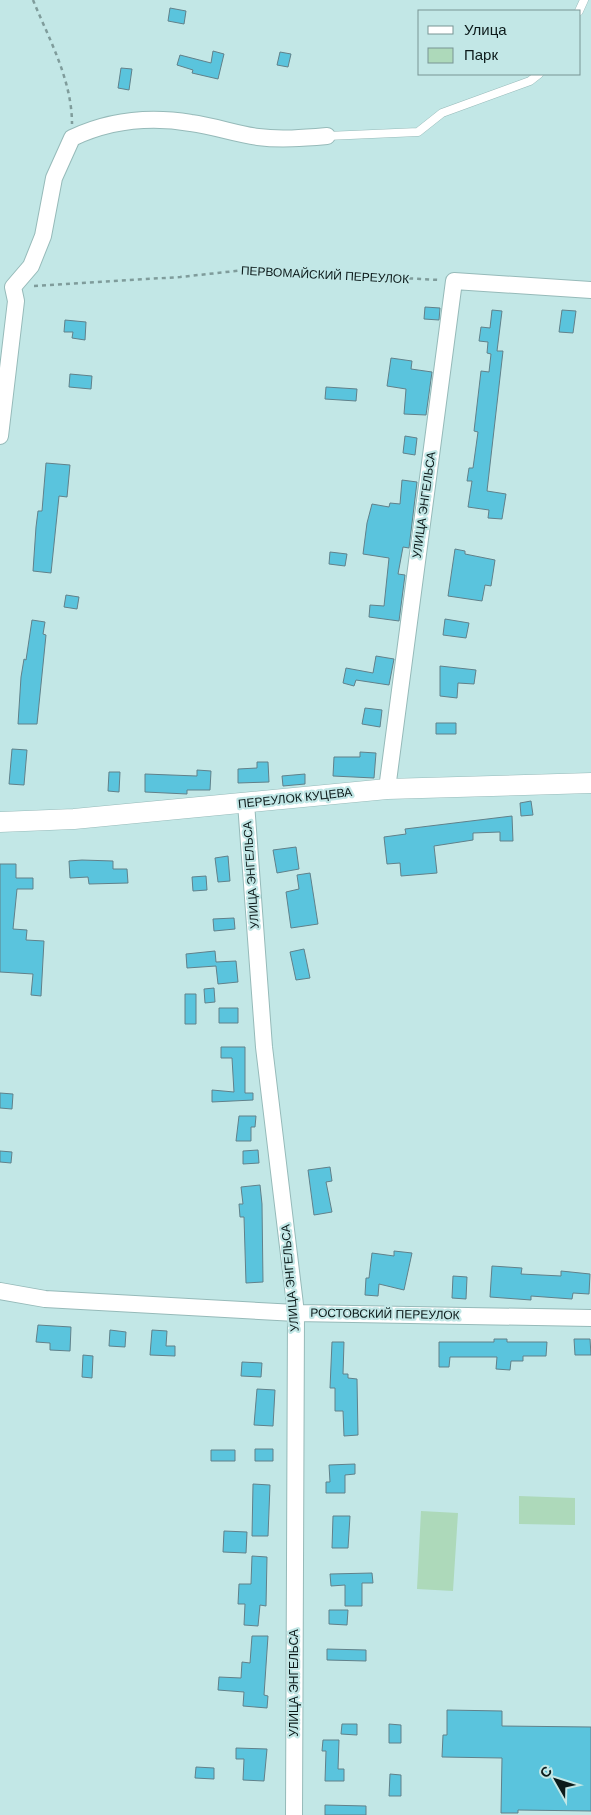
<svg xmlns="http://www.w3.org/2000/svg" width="591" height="1815" font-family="Helvetica,sans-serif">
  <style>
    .green { fill: #add9ba }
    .building { fill: #5ac4dd; stroke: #61818a }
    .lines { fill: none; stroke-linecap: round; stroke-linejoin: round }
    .service-casing { stroke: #96bab9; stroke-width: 9 }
    .minor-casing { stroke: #96bab9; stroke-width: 18 }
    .tertiary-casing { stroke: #96bab9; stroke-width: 21 }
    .path { stroke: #7f9c9b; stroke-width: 2.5; stroke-dasharray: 4 4; stroke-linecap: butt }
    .service { stroke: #fff; stroke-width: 8 }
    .minor { stroke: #fff; stroke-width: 16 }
    .tertiary { stroke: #fff; stroke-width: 20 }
    .labels { text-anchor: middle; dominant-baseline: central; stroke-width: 4.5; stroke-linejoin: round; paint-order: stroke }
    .street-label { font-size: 12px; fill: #0c1a1a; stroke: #c2e7e6 }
  </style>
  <rect width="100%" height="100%" fill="#c2e7e6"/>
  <path class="green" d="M519 1496 575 1498V1525L519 1524Z
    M421 1511 458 1513 453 1591 417 1589Z"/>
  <path class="building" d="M170 8 186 11 184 24 168 21Z
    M213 51 224 54 218 79 192 73 193 70 177 65 180 55 211 63Z
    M280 52 291 54 288 67 277 65Z
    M121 68 132 69 129 90 118 88Z
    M425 307 440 308 439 320 424 319Z
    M492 310 502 311 497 351H503L487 491 506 494 502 519 488 518 489 510 468 507 472 481H467L469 468H473L478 432 474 431 481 371 489 372 491 354 487 353 488 342 479 341 481 327 490 328Z
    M562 310 576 311 573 333 559 332Z
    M65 320 86 322 85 340 72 338 73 332H64Z
    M391 358 412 361 411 369 432 372 426 415 404 414 406 389 387 386Z
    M70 374 92 376 91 389 69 387Z
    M326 387 357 389 356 401 325 399Z
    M405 436 417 438 415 455 403 453Z
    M46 463 70 465 67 497 59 496 51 573 33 571 36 527 38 511H42Z
    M402 480 417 482 409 548 403 547 398 574 405 575 399 621 369 617 370 605 384 606 389 558 363 554 367 523 372 504 389 507 390 503 400 504Z
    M455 549 465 551V554L495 560 491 586 485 585 482 601 448 596Z
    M330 552 347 554 345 566 329 564Z
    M66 595 79 597 77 609 64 607Z
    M445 619 469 623 466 638 443 635Z
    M32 620 45 622 43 634 46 635 37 724H18L21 677 24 659 26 660Z
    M376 656 394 659 389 685 356 680 354 686 343 683 346 668 373 673Z
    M440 666 476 670 474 684 458 683 457 698 440 696Z
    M365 708 382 710 380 727 362 724Z
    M436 723H456V734H436Z
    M12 749 27 750 24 785 9 784Z
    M360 752 376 753 374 778 333 776 334 757H360Z
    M257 762H268L269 782 238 783V769L257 768Z
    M197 770 211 771 210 790H187V794L145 792V774L197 776Z
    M109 772H120L119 792 108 791Z
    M305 774V784L283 786 282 776Z
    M531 801 533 815 521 816 520 803Z
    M512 816 513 841H500V832L473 833V840L434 846 437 873 401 876 400 863 387 864 384 837 406 834 405 829Z
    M296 847 299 869 277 873 273 850Z
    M228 856 230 881 218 882 215 858Z
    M82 860 113 861V869H127L128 883 89 884 88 877 70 878 69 861Z
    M0 864H16V878H33V889H17L13 929 27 930 26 940 44 941 41 996 31 995 33 974 0 972Z
    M310 873 318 924 291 928 286 892 299 889 297 875Z
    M206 876 207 890 193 891 192 877Z
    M234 918 235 929 214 931 213 919Z
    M304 949 310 978 296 980 290 952Z
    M215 951 216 962 236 961 238 982 218 984 216 966 187 968 186 954Z
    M214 988 215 1002 205 1003 204 989Z
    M185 994H196V1024H185Z
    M219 1008H238V1023H219Z
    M221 1047H245V1093H253V1100L212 1102V1090L234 1092 232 1058H221Z
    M0 1093 13 1094 12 1109 0 1108Z
    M239 1116H256L255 1127H251V1141H236Z
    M258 1150 259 1163 243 1164V1151Z
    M0 1151 12 1152 11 1163 0 1162Z
    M330 1167 332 1181 326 1182 332 1212 314 1215 308 1170Z
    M260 1185 262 1204 263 1282 246 1283 244 1217H240L239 1204H243L241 1187Z
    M394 1251 412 1253 404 1290 379 1284 378 1296 365 1295 366 1278H369L372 1253 394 1256Z
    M492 1266 522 1268 521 1274 561 1276V1271L590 1274 589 1294 573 1293 572 1299 531 1296V1300L490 1297Z
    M453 1276 467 1277 466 1299 452 1298Z
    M38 1325 71 1327 70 1351 50 1350V1343L36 1342Z
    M110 1330 126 1332 125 1347 109 1346Z
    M152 1330 167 1331 166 1346H175V1356L150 1355Z
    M494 1339H507V1342H547L546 1356H523V1361H511L510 1370 496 1369 497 1357H450L449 1367H439V1342H494Z
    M574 1339H590L591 1355H575Z
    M332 1342H344L343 1374H348V1378L357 1379 358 1435 344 1436 343 1411H335V1388H330Z
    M83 1355 93 1356 92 1378 82 1377Z
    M242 1362 262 1363 261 1377 241 1376Z
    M257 1389 275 1390 273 1426 254 1425Z
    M255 1449H273V1461H255Z
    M211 1450H235V1461H211Z
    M355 1464V1474L345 1475V1493H326V1482H330L329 1465Z
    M253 1484 270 1485 268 1536H252Z
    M333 1516H350L348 1548H332Z
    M224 1531 247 1532 246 1553 223 1552Z
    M252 1556 267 1557 266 1606 260 1605 258 1626 244 1625 245 1604H238L239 1584H251Z
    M372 1573 373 1583H362V1606H345V1585L331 1586 330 1574Z
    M329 1610H348L347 1625 329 1624Z
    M252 1636H268L264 1695 268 1696 267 1708 243 1706 244 1692 218 1690 219 1677 241 1678 242 1662 250 1663Z
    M327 1649 366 1650V1661L327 1660Z
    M447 1710 502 1711V1726L591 1727V1811L518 1810V1813H501L502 1758 442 1757 443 1735H447Z
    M342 1724H357V1735L341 1734Z
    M389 1724 401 1725V1743H389Z
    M323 1740H339L338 1769H344V1781H325L326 1751H322Z
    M236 1748 267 1749 264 1781 243 1780 244 1759H236Z
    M196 1767 214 1768V1779L195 1778Z
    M390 1774 401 1775V1796H389Z
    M325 1805 366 1806V1815H325Z"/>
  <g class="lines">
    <g class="service-casing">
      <path id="service" d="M579 11 584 0
        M327 136 418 132 442 113 530 81 539 74"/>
    </g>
    <g class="minor-casing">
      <path id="minor" d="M0 436 16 301 13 287 31 266 43 236 54 178 72 138C110 120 149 116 191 123 214 126 236 134 258 137 280 140 304 138 327 136
        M387 789 454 281 591 290
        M246 803 264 1047 296 1313 294 1815
        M0 1291 45 1299 296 1313 591 1318"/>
    </g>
    <g class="tertiary-casing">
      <path id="tertiary" d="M0 822 74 819 387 789 591 783"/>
    </g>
    <path class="path" d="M33 0C49 39 72 80 72 124
      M34 286 180 277 245 270 440 280"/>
    <use href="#service" class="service"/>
    <use href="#minor" class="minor"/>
    <use href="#tertiary" class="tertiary"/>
  </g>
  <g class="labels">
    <g class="street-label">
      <text transform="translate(325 275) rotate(3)">ПЕРВОМАЙСКИЙ ПЕРЕУЛОК</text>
      <text transform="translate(424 505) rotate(-82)">УЛИЦА ЭНГЕЛЬСА</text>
      <text transform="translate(295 798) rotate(-6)">ПЕРЕУЛОК КУЦЕВА</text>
      <text transform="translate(251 875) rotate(-94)">УЛИЦА ЭНГЕЛЬСА</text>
      <text transform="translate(290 1278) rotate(-95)">УЛИЦА ЭНГЕЛЬСА</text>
      <text transform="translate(385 1314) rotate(1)">РОСТОВСКИЙ ПЕРЕУЛОК</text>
      <text transform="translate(294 1683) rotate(-90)">УЛИЦА ЭНГЕЛЬСА</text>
    </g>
  </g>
  <rect x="418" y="10" width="162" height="65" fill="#c2e7e6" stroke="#799594"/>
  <rect x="428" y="26" width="25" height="8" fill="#ffffff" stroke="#799594"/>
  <text x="464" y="35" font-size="15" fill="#0c1a1a">Улица</text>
  <rect x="428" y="48" width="25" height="15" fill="#add9ba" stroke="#799594"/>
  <text x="464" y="60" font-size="15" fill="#0c1a1a">Парк</text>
  <g transform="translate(556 1780) rotate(309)" stroke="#c2e7e6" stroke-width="4" paint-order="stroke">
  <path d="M0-4L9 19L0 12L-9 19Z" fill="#0c1a1a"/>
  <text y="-8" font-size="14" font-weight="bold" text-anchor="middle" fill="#0c1a1a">С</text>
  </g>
</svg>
